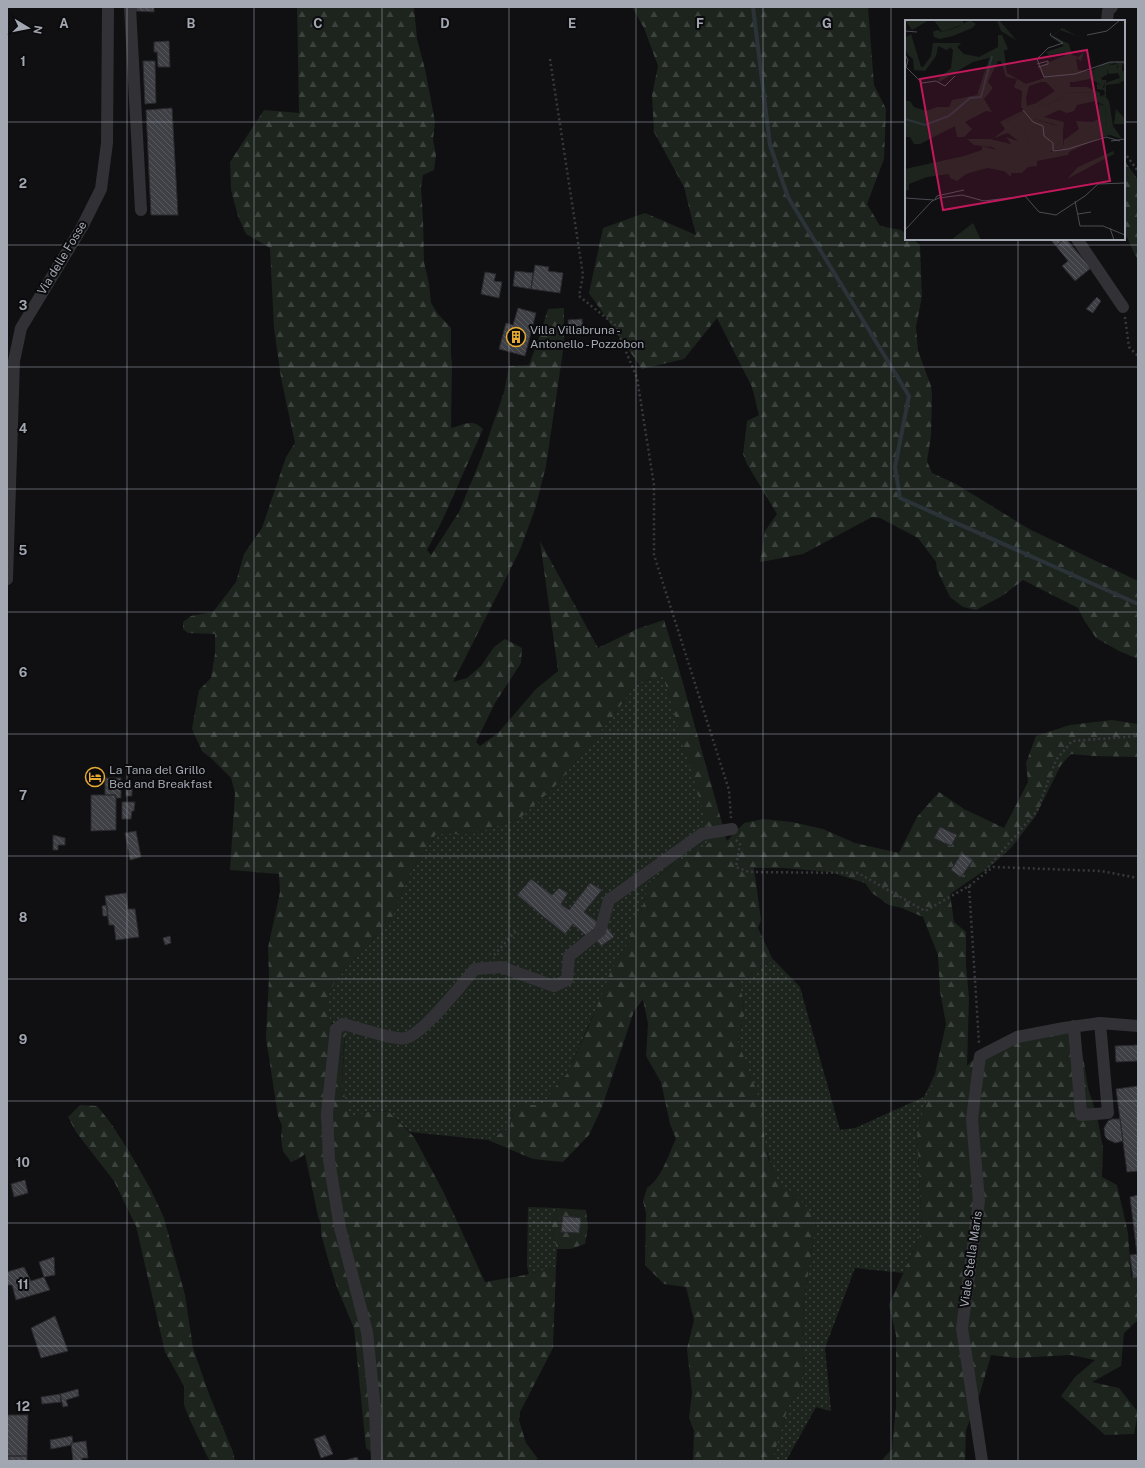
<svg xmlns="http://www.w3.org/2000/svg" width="1145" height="1468" font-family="'Public Sans',sans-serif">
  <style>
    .grass { fill: url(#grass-dots) }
    .forest { fill: url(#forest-firs) }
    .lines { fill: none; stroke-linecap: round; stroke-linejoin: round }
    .stream { stroke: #2b3339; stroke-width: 4 }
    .building { fill: url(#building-back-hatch); stroke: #2a2a2e }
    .path { stroke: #38393d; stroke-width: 2.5; stroke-dasharray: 2 3; stroke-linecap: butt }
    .minor { stroke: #323236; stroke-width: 12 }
    .grid { fill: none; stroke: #a2a7b2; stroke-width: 1; stroke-opacity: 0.55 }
    .labels { text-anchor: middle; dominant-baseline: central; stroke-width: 4; stroke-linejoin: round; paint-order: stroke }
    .street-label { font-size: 12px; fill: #a2a7b2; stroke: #0b0b0d }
    .poi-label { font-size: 12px; fill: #a2a7b2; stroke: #0b0b0d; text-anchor: start }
    .inset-river { fill: none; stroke: #2b3339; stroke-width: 2 }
    .inset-road { fill: none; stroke: #4a4c52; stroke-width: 1 }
    .view { fill: #c2185b; fill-opacity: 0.15; stroke: #c2185b; stroke-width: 2 }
    .inset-edge { fill: none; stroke: #a2a7b2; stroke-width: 2 }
    .grid-label { font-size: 13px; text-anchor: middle; font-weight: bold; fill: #a2a7b2; stroke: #0b0b0d; stroke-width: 4; stroke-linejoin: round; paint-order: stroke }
  </style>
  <defs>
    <pattern id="grass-dots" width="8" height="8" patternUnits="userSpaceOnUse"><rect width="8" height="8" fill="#1d241e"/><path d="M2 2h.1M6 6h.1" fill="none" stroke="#3b413c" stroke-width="1.8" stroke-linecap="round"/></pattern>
    <pattern id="forest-firs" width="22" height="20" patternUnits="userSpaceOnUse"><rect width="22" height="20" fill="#1d241e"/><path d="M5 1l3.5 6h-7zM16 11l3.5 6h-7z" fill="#3b413c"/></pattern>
    <pattern id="building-back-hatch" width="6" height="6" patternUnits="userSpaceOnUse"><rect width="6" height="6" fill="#3f4045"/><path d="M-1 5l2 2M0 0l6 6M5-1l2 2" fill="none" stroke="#58595d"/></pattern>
  </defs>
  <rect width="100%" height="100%" fill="#101012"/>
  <path class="grass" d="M663 676 713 841 674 864 649 883 641 912 630 932V942L622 951 618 959 567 1074 556 1086 546 1100 540 1105 531 1106 513 1113 510 1128 488 1140 410 1132 389 1112 379 1111 365 1112 358 1117H349L342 1085 345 1034 343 1024 331 1023 328 1013V997L335 981 392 918 411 871 436 834H472L519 819 538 802 558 783 610 720 637 683Z
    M771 957 800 987 840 1130 855 1128 924 1097 935 1074 917 1131 922 1231 903 1273 855 1268 825 1348 831 1411 816 1407 786 1461H772L789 1404 800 1389 804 1366 802 1342 804 1301 816 1222 795 1194 778 1183 769 1159 747 1069 738 1042 744 1015 743 998 738 983 773 960Z
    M528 1207 557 1208 550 1226 557 1249 556 1267 529 1274 527 1266Z"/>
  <path class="forest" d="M297 7H414L417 39 425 69 435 122 433 140 436 155 434 170 423 175 421 187 423 219 424 262 429 284 431 303 438 314 451 328V355L452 364 451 428C464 425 472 418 483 429L442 521 427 550 431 555 459 512 482 456 504 392 509 366 529 365 537 344 548 309 564 308V344L546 466 535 509 520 550 453 682 467 678 481 666 494 647 505 639 522 648 521 663 495 703 476 742 480 746 498 733 536 689 558 671 540 541 598 648 637 629 664 620 679 669 727 841 744 823 763 819 792 822 823 829 855 843 899 853 917 817 939 792 964 809 1004 828 1028 782 1026 763 1036 736 1070 725 1112 720 1138 724V757L1094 756 1071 754 1061 765 1035 817 1011 848 988 868 950 894 954 922 966 932V965L969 998 967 1066 982 1050 1064 1028 1081 1044 1088 1088 1097 1116 1103 1148 1102 1177 1117 1185 1128 1233 1131 1277 1138 1279V1320L1124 1333 1121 1366 1092 1382 1119 1388 1138 1412 1134 1434 1105 1435 1061 1396 1075 1377 1095 1360 1071 1355 1017 1358 991 1355 980 1393 966 1430 965 1461H881L892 1449 896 1406V1335L889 1305 922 1231 917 1131 935 1074 946 1024 940 991 938 955 923 917 902 908 889 905 872 893 865 883 830 872 784 868H754L761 920 758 928 773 960 738 983 743 998 744 1015 738 1042 758 1095 768 1158 778 1182 795 1194 805 1205 816 1222 804 1301 802 1342 804 1366 800 1389 789 1404 772 1461H693L694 1431 689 1418 692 1393 687 1349 694 1320 686 1287 664 1284 645 1265 646 1213 643 1201 647 1188C662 1178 668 1155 676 1139L670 1124 661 1082 646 1056 648 1024 643 999 634 1011 602 1107 589 1135 563 1162 533 1159 488 1140 510 1128 513 1113 519 1105H540L546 1100 556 1086 567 1074 589 1026 610 973 622 951 630 942V932L634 917 641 912 649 883 674 864 712 841 663 676 637 683 610 720 558 783 538 802 519 819 472 834H436L411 871 392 918 335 981 328 997V1013L333 1029 328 1141 363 1323 377 1457 366 1448 354 1328 338 1290 330 1266 321 1234V1224L318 1216 305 1154 298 1159 291 1162 283 1151 281 1139 282 1126 278 1116 266 1038 269 976 268 948 280 892 279 874 230 870 235 793 231 778 212 759 202 751 192 729 199 690 211 678 215 654V634L188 633 183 629V622L191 616 213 612 236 582 244 554 262 528 286 457 295 443 281 378 274 328 270 248 246 234 238 216 231 190 230 162 264 110 299 113Z
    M632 7H868L874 85 886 109 884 159 867 204 880 226 901 230 906 234V239H912L920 245 922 296 916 327 918 351 931 386 932 394 931 436 927 461 932 473 956 484 1029 529 1138 581V659L1119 651 1096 638 1084 620 1078 608 1023 580 1002 596 976 610 963 607 950 597 937 570 936 562 918 538 880 518 872 517 803 554 760 562 765 531 777 514 747 464 743 454 747 421 759 415 752 387 717 318 684 359 642 369 589 293 603 228 645 213 696 235 684 187 654 132 652 95 658 66 644 28Z
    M1124 160 1138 180V261L1124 231Z
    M347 1023 344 1042 342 1084 349 1116 358 1117 365 1112 379 1111 389 1112 414 1137 443 1191 485 1282 525 1275 556 1267 553 1348 520 1412 519 1420 526 1443 538 1459 532 1461H382L379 1419 334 1173 331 1091 337 1034Z
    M80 1105 97 1106 110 1122 130 1153 151 1190 164 1218 185 1295 193 1348 209 1394 233 1452 235 1461H210L206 1454 190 1420 184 1405V1386L165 1352 136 1226 114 1181 76 1132 68 1117Z
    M557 1208 586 1210 588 1227 585 1244 570 1249H557L550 1226Z"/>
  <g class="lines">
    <path class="stream" d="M753 7 770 145 788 197 909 396 895 467 900 498 1138 604"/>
  </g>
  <path class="building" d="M136 7H154V12L136 11Z
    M169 41 170 67H158L157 52H154V42Z
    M143 61H155L156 103 145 104Z
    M172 108 178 215H151L146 110Z
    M1050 239H1064L1056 246Z
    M1064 239H1066L1091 268 1075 281 1062 266 1068 261 1056 246Z
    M535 265 549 267 548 271 563 273 560 293 531 289Z
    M515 271 533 273 531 289 513 286Z
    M485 272 496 274 494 281 502 282 499 298 481 294Z
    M1097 297 1101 301 1093 313 1086 309Z
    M518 308 536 313 525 356 499 349 506 323 513 325Z
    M582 319 583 332 569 333 568 320Z
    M105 778H121V798H115L116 795H105Z
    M126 787 132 788V796H126Z
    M91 795H116V830L91 831Z
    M122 802H135L134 811H132L131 819H122Z
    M940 827 957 835 951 846 934 838Z
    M136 831 141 857 130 860 125 833Z
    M53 835 65 838V845H58V850H53Z
    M962 853 973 860 961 877 951 870Z
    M531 879 552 895 559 888 568 893 561 904 569 910 590 883 602 890 584 912 600 924 589 938 573 924 565 934 517 895Z
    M126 893 128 909H135L139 937 116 940 114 925H109L105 896Z
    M107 905 108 916H103L102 906Z
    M607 927 614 937 601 946 595 937Z
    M170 936 171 943 165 945 163 938Z
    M1138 1045V1061L1116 1062 1115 1046Z
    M1138 1086V1171L1127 1172 1116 1089Z
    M1112 1119H1120L1123 1141 1115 1143 1107 1139 1105 1136 1104 1128 1108 1121Z
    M25 1180 28 1193 14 1197 11 1184Z
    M1138 1195V1278H1133L1130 1255 1137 1254 1130 1197Z
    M563 1216 581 1218 579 1233 561 1232Z
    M54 1257 55 1275 44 1277 39 1262Z
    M24 1267 31 1281 44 1277 50 1290 16 1300 12 1285H7V1272Z
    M55 1316 68 1351 41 1358 31 1328Z
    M78 1389 79 1396 66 1400 68 1406 63 1407 60 1394Z
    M60 1394 61 1402 42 1404 41 1397Z
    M7 1415H28L27 1456H7Z
    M325 1435 333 1454 321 1458 314 1439Z
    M72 1436 73 1443H71V1445L51 1449 50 1440Z
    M86 1441 88 1458H82V1461H73L71 1443Z
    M7 1456H27V1461H7Z
    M357 1457 359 1461H343Z"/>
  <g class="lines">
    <path class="path" d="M550 59 583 275 579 296 615 325 637 378 654 485V555L729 790 731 818
      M1124 152 1138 171
      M1125 317 1129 347 1138 356
      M736 840 740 844 736 867 749 872 858 873 925 911 969 886 993 867 1101 871 1138 878
      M985 871 1037 811 1056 760 1072 741 1138 736
      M969 886 979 1043
      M494 955 517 930"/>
    <path class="minor" d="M130 7 141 210
      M1107 21 1108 11 1112 7
      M1077 239 1123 307
      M7 579 14 361 21 328 82 227 101 189 107 143 108 7
      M1074 1026 1081 1115 1108 1113 1100 1023
      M377 1461 375 1410 367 1332 340 1228 329 1160 327 1113 336 1029 343 1024C356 1027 395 1041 406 1038 423 1034 462 984 475 969L501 967 554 986 567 980 569 956 600 931 609 900 702 834 732 829
      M982 1461 962 1328 979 1201 972 1119 980 1056 1017 1037 1064 1028 1100 1023 1138 1026"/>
  </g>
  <path class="grid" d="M127 7V1461M254 7V1461M382 7V1461M509 7V1461M636 7V1461M763 7V1461M891 7V1461M1018 7V21M7 122H906M1124 122H1138M1018 239V1461M7 245H1138M7 367H1138M7 489H1138M7 612H1138M7 734H1138M7 856H1138M7 979H1138M7 1101H1138M7 1223H1138M7 1346H1138"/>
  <defs>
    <g id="building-ring" transform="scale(1)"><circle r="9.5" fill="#0b0b0d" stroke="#e8ab32" stroke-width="1.5"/><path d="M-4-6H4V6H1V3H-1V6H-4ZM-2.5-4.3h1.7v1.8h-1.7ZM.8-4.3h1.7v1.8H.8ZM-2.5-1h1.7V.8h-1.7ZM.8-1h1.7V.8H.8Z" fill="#e8ab32"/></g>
    <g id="hotel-ring" transform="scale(1)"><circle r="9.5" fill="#0b0b0d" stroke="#e8ab32" stroke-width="1.5"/><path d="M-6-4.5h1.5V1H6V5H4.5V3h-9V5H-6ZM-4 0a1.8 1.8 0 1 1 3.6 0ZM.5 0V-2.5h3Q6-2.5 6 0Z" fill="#e8ab32"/></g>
  </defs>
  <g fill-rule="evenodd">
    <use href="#building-ring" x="516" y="337"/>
    <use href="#hotel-ring" x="95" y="777"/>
  </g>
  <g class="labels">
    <g class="street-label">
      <text transform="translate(62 258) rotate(-59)">Via delle Fosse</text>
      <text transform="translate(971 1259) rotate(-82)">Viale Stella Maris</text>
    </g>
    <g class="poi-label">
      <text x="530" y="330">Villa Villabruna -<tspan x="530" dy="14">Antonello - Pozzobon</tspan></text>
      <text x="109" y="770">La Tana del Grillo<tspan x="109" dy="14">Bed and Breakfast</tspan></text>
    </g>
  </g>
  <g transform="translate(905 20)">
    <rect width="220" height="220" fill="#101012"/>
    <path d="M0 0H24L7 10ZM213 44 212 48 217 54 214 62 217 63 201 65V77L195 76 200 75 199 70 192 69V63L199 68 200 63 215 58 213 53 204 54 202 48 203 54 196 58 189 55 188 51 199 46ZM160 60 165 61V67H182L195 73 161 72 157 78 142 85 135 86 131 83 150 71 141 62ZM194 84 200 86 202 106 193 99ZM119 92 129 99 153 106 158 111V128L143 132 124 124 121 114 103 104 102 101Z" fill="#1d241e"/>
    <path d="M65 0 71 4 67 8 48 16 35 19 29 17 28 12 32 10 37 12 53 7ZM92 1H95L111 20 96 11ZM157 8 172 16 155 10 148 16 164 24 167 35 173 37 179 32 176 41 171 38 173 50 186 51 200 43 220 41 217 46V51H220L219 61 214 62 217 54 213 51V44L210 43 188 51 189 55 195 56 197 60H202L196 70 195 64 185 59 169 62H136L124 66 121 78 122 86 132 83 135 86 142 85 157 78 161 72 195 73V76L201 77 204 81 208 106 217 119 205 115 196 117 164 132 163 135 132 141V146L123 147 117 153H106V157L99 151 82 148 61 154 52 161 45 158 44 154 22 157 4 164V170L0 171V149L59 136 77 130V126L92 130 87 127 69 125 62 119H85L106 124 101 117 113 121 103 113 89 118 100 109 95 102 119 90 116 87 117 71 109 67 112 59 101 57 96 41H93L83 62 88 68 79 79 87 92 81 91 60 102 67 109 59 117H52L50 106 15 124H9L5 117H0V81H5L9 87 21 91 32 87H44L47 80 72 75 84 39 88 37 68 42 34 62 33 59 46 48 48 30 45 27 42 30 33 26 31 36 20 51 9 50 8 39 3 35 0 28V18L6 14 16 47H18L26 36 28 23H56L52 27 59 34 74 37 93 27V15H97L103 29 99 31 102 53 121 64 139 58 134 48 135 46 161 35 160 32 144 35 141 32 159 26 146 17ZM191 81 200 86 202 106 193 99 188 102 171 101 174 109 159 120 158 128 147 132 124 124 121 114 102 101 119 92 125 98 149 104 158 111 159 102 139 97 154 90 162 93 169 91 172 85ZM211 89 220 99V104H209ZM208 131 209 134 162 159 173 147ZM68 203 76 220H46Z" fill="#1d241e" fill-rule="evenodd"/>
    <path d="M29 0H57L59 4 37 12Z" fill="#1d241e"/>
    <path class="inset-river" d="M0 99 20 105 44 96 65 78 76 77 87 36"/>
    <path class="inset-road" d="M0 11 12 12M146 13 145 15 158 23 143 28 132 39 139 57 170 54 205 42H220M182 15 202 11 215 0M0 35 3 40 1 47M132 44 143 41V44L133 47M0 46 17 63 31 61 40 66 50 56M118 90 128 102 138 106 139 116 148 123V131L163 129 201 117 215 121M206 121 220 119M0 178 29 180M30 179 32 176 59 170M170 181 175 206H198L220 215M173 194 186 192M205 208 209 220M0 210 27 181 34 178 57 175 79 181 120 176 134 192 151 195 180 176 193 164 220 163"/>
    <path class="view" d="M182 30 205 161 38 190 15 59Z"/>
    <rect width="220" height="220" class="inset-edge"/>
  </g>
  <g class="grid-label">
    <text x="64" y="28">A</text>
    <text x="191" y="28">B</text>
    <text x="318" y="28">C</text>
    <text x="445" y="28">D</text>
    <text x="572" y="28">E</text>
    <text x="700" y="28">F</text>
    <text x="827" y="28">G</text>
    <text x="23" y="66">1</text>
    <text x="23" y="188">2</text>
    <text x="23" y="310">3</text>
    <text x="23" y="433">4</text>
    <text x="23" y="555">5</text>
    <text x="23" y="677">6</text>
    <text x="23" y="800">7</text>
    <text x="23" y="922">8</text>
    <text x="23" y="1044">9</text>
    <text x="23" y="1167">10</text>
    <text x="23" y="1289">11</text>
    <text x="23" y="1411">12</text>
  </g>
  <rect width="1145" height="1468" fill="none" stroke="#a2a7b2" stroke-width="16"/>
  <g transform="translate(28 28) rotate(100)" stroke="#0b0b0d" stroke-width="3" paint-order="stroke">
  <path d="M0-3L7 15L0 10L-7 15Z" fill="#a2a7b2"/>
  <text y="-6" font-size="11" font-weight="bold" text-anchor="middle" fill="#a2a7b2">N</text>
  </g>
</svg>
